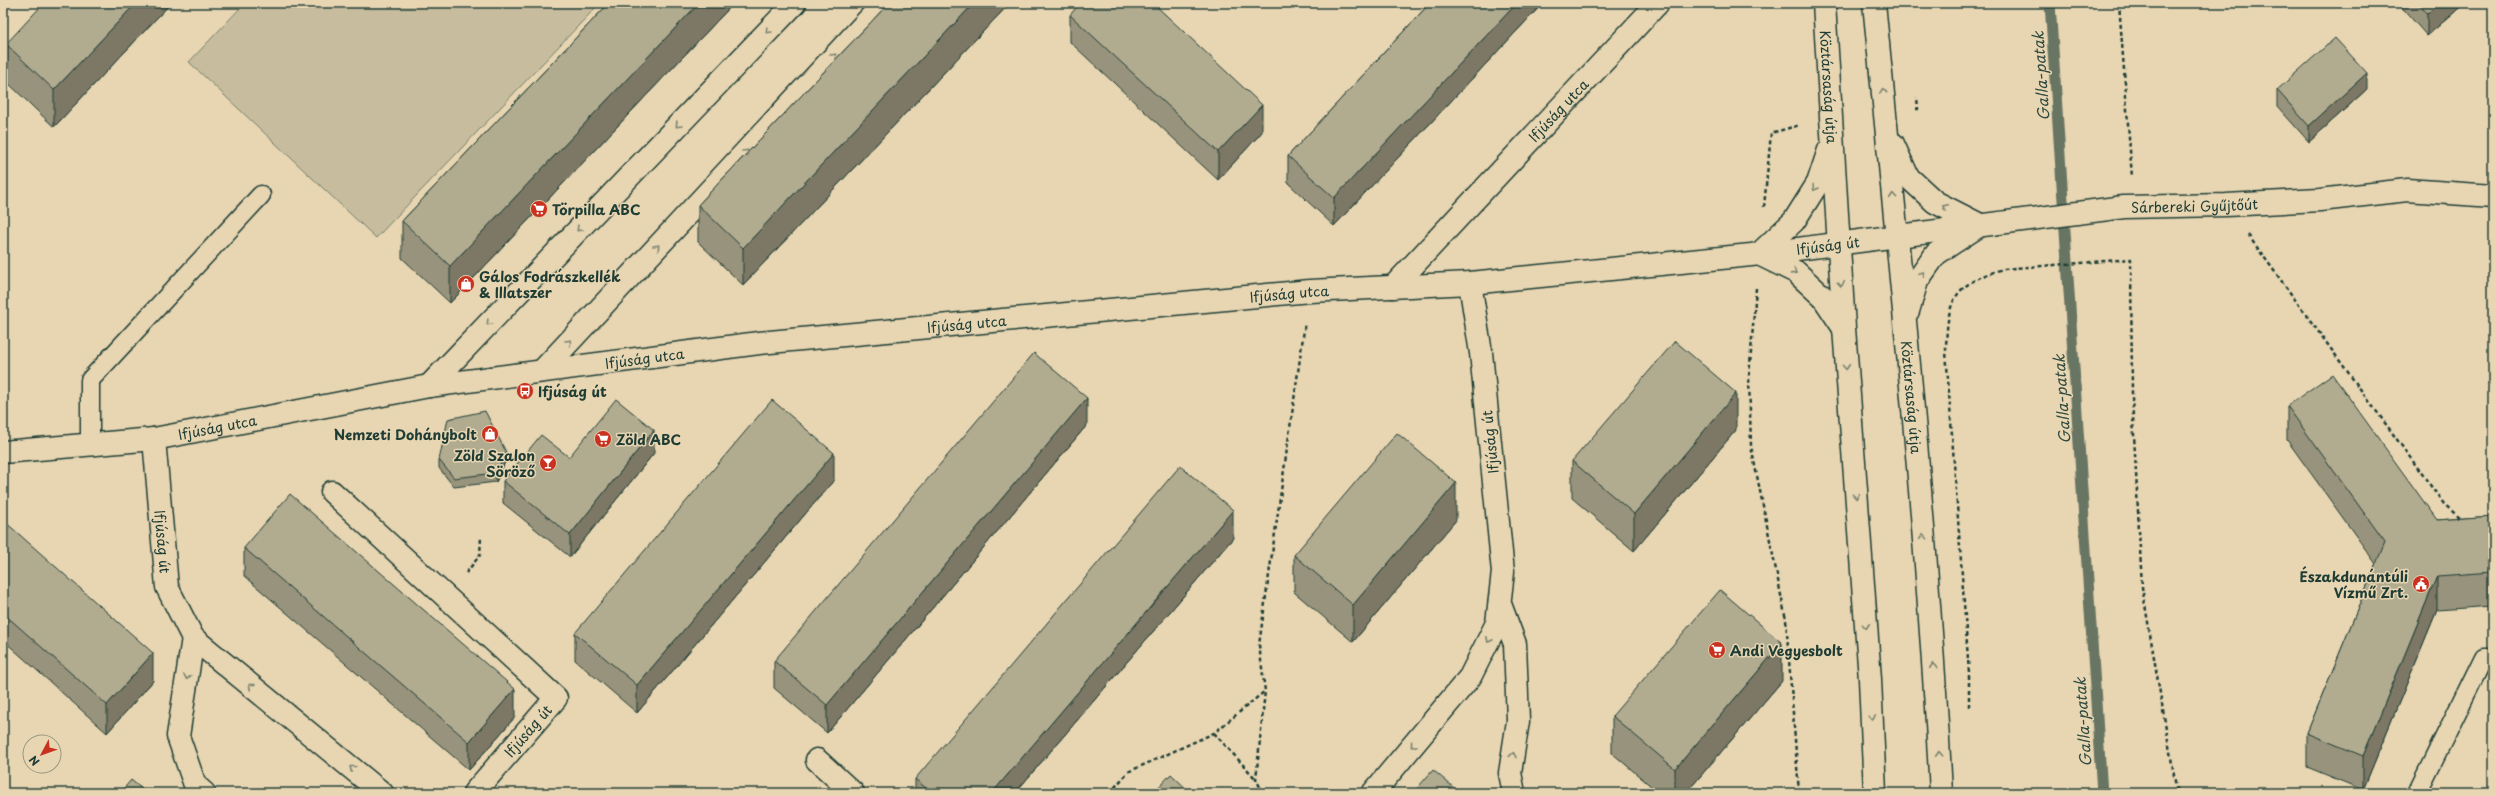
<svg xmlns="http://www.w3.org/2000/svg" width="2496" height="796" font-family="'Playpen Sans',sans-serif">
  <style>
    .green { fill: #c7bd9e; stroke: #737d69 }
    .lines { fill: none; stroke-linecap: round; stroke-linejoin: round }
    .stream { stroke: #687562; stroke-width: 11 }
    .lane-casing { stroke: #1f3d34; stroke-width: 21 }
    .street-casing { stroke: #1f3d34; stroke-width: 25 }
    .secondary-casing { stroke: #1f3d34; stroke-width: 25 }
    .path { stroke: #1f3d34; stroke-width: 2.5; stroke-dasharray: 4 3; stroke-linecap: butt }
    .lane { stroke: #e8d6b3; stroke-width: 18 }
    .street { stroke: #e8d6b3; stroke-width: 22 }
    .secondary { stroke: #e8d6b3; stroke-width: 22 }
    .wall { fill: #98937c; stroke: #1f3d34 }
    .shaded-wall { fill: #7c7865; stroke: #1f3d34 }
    .building { fill: #b1ab90; stroke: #1f3d34 }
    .oneway { stroke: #79826d }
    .labels { text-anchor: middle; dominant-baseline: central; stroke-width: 3; stroke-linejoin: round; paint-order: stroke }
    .street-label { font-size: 14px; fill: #1f3d34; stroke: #e8d6b3 }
    .poi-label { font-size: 14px; font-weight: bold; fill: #1f3d34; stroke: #e8d6b3; text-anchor: start }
    .water-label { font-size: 15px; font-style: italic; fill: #314b40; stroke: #e8d6b3 }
  </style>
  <rect width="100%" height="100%" fill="#e8d6b3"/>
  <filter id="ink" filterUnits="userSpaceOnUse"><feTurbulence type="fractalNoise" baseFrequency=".025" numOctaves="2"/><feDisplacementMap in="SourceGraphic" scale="8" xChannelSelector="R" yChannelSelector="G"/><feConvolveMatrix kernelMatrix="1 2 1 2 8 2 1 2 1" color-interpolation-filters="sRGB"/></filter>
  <g filter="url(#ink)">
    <path class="green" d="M245 3H600L376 238 189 62Z"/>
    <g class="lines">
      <path class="stream" d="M2050 3 2102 793"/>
      <g class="lane-casing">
        <path id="lane" d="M90 446V380L261 195
          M2417 793 2484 657H2493"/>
      </g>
      <g class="street-casing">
        <g id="street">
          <path id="s1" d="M1393 287 1658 3"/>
          <path d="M542 371 884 3"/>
          <path d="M429 386 795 3"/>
          <path id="s2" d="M154 439 167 587 193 638 382 793"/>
          <path id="s3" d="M3 452 154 439 429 386 759 343 1310 291 1470 283 1751 255 2124 207 2226 205 2320 200 2407 190 2493 196"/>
          <path d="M332 492 556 698 474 793"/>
          <path d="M1500 604 1515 644 1518 721 1510 773 1514 793"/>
          <path d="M193 638 178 736 195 785 204 793"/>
          <path d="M817 760 853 793"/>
          <path d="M1373 793 1470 677 1497 623 1503 572 1481 353 1470 283"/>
        </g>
      </g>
      <g class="secondary-casing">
        <g id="secondary">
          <path id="s4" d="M1824 3 1844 328 1870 679 1875 793"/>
          <path id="s5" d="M1874 3C1900 266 1927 529 1941 793"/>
          <path d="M1893 144 1908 177 1935 202 1980 225 1936 254 1917 281 1908 311"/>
          <path d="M1829 150 1818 183 1794 221 1759 254 1796 272 1823 297 1843 327"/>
        </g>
      </g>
      <path class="path" d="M2119 3 2132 177
        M1916 109H1918L1917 97
        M1764 207 1771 133 1800 125
        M2248 235 2444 504 2461 519
        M1756 288 1749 377 1751 446 1786 620 1799 793
        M466 573 480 555 481 537
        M1969 707V673L1946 351C1947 300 1953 284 2003 269L2131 259 2132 397 2142 587 2177 793
        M1214 733 1256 779
        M1110 793 1128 772 1214 733 1265 691
        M1263 793 1256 779 1265 691 1259 645 1305 323"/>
      <use href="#lane" class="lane"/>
      <use href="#street" class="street"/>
      <use href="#secondary" class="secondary"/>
    </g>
    <path class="wall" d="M171 3 54 127 6 81V44Z
      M609 3H734L450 303 402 258V221Z
      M889 3H1010L743 285 698 242V205Z
      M1430 3H1543L1334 226 1288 183V156Z
      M2375 3H2384L2379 8Z
      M2398 3H2465L2427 36Z
      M1070 15 1262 132 1218 180 1070 42Z
      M2367 89 2309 142 2277 106V90Z
      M2287 406 2437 520 2493 516V606L2437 610 2363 790 2307 767V733L2376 564 2287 440Z
      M1087 425 827 733 774 688V661Z
      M1736 430 1634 551 1572 498V461Z
      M654 453 570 557 503 503V481L569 457Z
      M439 460H506L496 482 454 487 439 468Z
      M834 480 637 713 575 660V633Z
      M1456 520 1353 642 1294 592V555Z
      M3 521 153 681 107 733 3 640Z
      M1233 538 1015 793H915V779Z
      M244 548 515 717 469 770 244 576Z
      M1782 681 1686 793H1659L1612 753V716Z"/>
    <path class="shaded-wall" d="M136 3H171L54 127V90Z
      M699 3H734L450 303V266Z
      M974 3H1010L743 285V248Z
      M1517 3H1543L1334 226V198Z
      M2379 3H2384L2379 8Z
      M2439 3H2465L2427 36V14Z
      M2367 73V89L2309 142V126Z
      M1262 105V132L1218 180V152Z
      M1736 393V430L1634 551V514Z
      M1087 398V425L827 733V705Z
      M654 430V453L570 557V535Z
      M506 452V460L496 482V473Z
      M834 453V480L637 713V685Z
      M1456 483V520L1353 642V605Z
      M1233 510V538L1015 793H992Z
      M2437 576V610L2363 790V756Z
      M1782 643V681L1686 793H1675V769Z
      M153 653V681L107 733V705Z
      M515 689V717L469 770V742Z"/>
    <path class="building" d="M44 3H136L54 90 6 44Z
      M609 3H699L450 266 402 221Z
      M889 3H974L743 248 698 205Z
      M1080 3H1153L1262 105 1218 152 1070 15Z
      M1430 3H1517L1334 198 1288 156Z
      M2418 3H2439L2427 14Z
      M2335 38 2367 73 2309 126 2277 90Z
      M1675 341 1736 393 1634 514 1572 461Z
      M1034 353 1087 398 827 705 774 661Z
      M2332 374 2437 520 2493 516V572L2437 576 2363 756 2307 733 2385 542 2287 406Z
      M616 399 654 430 570 535 503 481 541 435 569 457Z
      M772 400 834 453 637 685 575 633Z
      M485 411 506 452 496 473 454 478 439 460 448 419Z
      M1397 433 1456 483 1353 605 1294 555Z
      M1180 466 1233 510 992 793H932L915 779Z
      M290 494 515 689 469 742 244 548Z
      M3 520 153 653 107 705 3 613Z
      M1720 590 1782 643 1675 769 1612 716Z
      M1433 770 1460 793H1413Z
      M1171 774 1191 793H1153Z
      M131 780 147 793H120Z"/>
    <defs><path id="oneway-chevron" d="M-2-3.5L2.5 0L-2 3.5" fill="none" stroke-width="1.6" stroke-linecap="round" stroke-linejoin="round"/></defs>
    <g class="oneway">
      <use href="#oneway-chevron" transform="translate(768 31) rotate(134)"/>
      <use href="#oneway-chevron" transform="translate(834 56) rotate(-47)"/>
      <use href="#oneway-chevron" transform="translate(1883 91) rotate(-96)"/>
      <use href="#oneway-chevron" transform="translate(678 125) rotate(134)"/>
      <use href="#oneway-chevron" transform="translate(746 152) rotate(-47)"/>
      <use href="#oneway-chevron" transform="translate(1815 188) rotate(121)"/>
      <use href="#oneway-chevron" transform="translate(1893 196) rotate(-95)"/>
      <use href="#oneway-chevron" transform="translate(1945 207) rotate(-153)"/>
      <use href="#oneway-chevron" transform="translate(579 229) rotate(134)"/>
      <use href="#oneway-chevron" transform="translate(657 247) rotate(-47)"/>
      <use href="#oneway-chevron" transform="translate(1794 272) rotate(32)"/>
      <use href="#oneway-chevron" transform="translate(1922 274) rotate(-54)"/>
      <use href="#oneway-chevron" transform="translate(1841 284) rotate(86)"/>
      <use href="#oneway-chevron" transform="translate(489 323) rotate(134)"/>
      <use href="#oneway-chevron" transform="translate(569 342) rotate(-47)"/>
      <use href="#oneway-chevron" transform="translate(1846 367) rotate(86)"/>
      <use href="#oneway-chevron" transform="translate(1856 496) rotate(86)"/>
      <use href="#oneway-chevron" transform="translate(1923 537) rotate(-95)"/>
      <use href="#oneway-chevron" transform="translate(1866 626) rotate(86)"/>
      <use href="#oneway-chevron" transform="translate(1489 640) rotate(116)"/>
      <use href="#oneway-chevron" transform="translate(1933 666) rotate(-95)"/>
      <use href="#oneway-chevron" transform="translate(187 677) rotate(99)"/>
      <use href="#oneway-chevron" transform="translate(251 686) rotate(-141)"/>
      <use href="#oneway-chevron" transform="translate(1872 718) rotate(87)"/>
      <use href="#oneway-chevron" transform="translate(1413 745) rotate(130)"/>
      <use href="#oneway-chevron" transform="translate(1939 754) rotate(-93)"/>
      <use href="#oneway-chevron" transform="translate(1513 755) rotate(-81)"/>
      <use href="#oneway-chevron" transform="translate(352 768) rotate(-141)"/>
    </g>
  </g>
  <defs>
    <g id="supermarket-disc" transform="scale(0.9)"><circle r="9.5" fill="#c8321e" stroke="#e8d6b3"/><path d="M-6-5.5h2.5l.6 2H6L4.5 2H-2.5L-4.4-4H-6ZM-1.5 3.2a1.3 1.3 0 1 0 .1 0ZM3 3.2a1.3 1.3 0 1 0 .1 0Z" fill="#fff"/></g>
    <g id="shop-disc" transform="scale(0.9)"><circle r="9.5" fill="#c8321e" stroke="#e8d6b3"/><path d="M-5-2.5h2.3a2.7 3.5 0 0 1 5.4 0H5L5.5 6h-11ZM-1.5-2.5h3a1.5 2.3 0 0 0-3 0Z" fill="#fff"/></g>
    <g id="bus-disc" transform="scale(0.9)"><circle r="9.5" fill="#c8321e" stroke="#e8d6b3"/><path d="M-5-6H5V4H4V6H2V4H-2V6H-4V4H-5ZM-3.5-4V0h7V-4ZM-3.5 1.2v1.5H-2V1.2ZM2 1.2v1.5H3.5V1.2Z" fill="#fff"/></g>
    <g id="bar-disc" transform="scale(0.9)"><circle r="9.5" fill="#c8321e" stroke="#e8d6b3"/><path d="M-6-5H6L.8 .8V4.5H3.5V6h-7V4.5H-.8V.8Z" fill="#fff"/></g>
    <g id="civic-disc" transform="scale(0.9)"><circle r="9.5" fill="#c8321e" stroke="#e8d6b3"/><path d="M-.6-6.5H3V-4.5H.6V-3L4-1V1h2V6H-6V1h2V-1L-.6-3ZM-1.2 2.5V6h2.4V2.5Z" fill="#fff"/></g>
  </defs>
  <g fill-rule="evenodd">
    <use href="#supermarket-disc" x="539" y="209"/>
    <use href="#shop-disc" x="466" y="284"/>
    <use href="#bus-disc" x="525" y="391"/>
    <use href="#shop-disc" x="490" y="434"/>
    <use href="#supermarket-disc" x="603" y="439"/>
    <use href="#bar-disc" x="548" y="463"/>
    <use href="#civic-disc" x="2421" y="584"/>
    <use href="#supermarket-disc" x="1717" y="650"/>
  </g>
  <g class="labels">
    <g class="street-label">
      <text stroke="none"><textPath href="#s4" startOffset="84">Köztársaság útja</textPath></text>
      <text stroke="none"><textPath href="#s1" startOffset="242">Ifjúság utca</textPath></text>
      <text stroke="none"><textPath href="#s3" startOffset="2207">Sárbereki Gyűjtőút</textPath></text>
      <text stroke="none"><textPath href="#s3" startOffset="1838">Ifjúság út</textPath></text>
      <text stroke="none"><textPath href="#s3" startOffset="1297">Ifjúság utca</textPath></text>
      <text stroke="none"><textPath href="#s3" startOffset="973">Ifjúság utca</textPath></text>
      <text stroke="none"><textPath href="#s3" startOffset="649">Ifjúság utca</textPath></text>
      <text stroke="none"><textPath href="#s5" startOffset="396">Köztársaság útja</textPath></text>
      <text stroke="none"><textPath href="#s3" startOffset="216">Ifjúság utca</textPath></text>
      <text transform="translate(1490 442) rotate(-96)">Ifjúság út</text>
      <text stroke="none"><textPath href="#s2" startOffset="103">Ifjúság út</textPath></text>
      <text transform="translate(528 731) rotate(-49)">Ifjúság út</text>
    </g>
    <g class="poi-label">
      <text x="552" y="209">Törpilla ABC</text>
      <text x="479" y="276">Gálos Fodrászkellék<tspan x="479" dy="16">&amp; Illatszer</tspan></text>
      <text x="538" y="391">Ifjúság út</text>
      <text x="477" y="434" text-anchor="end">Nemzeti Dohánybolt</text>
      <text x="616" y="439">Zöld ABC</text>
      <text x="535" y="455" text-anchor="end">Zöld Szalon<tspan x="535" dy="16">Söröző</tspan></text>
      <text x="2408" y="576" text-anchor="end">Északdunántúli<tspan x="2408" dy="16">Vízmű Zrt.</tspan></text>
      <text x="1730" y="650">Andi Vegyesbolt</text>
    </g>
    <g class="water-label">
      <text transform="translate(2040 76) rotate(-94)">Galla-patak</text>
      <text transform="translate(2061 399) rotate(-94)">Galla-patak</text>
      <text transform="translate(2082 722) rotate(-94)">Galla-patak</text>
    </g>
  </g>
  <rect width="2496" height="796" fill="none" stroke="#e8d6b3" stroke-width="16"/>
  <rect x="8" y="8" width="2480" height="780" fill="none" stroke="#1f3d34" stroke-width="1.5" filter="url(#ink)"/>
  <g transform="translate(42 754) rotate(229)"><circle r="19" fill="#e8d6b3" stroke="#989980"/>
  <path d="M0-3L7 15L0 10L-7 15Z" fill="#c8321e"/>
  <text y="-6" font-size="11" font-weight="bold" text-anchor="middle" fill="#1f3d34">N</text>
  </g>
</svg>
